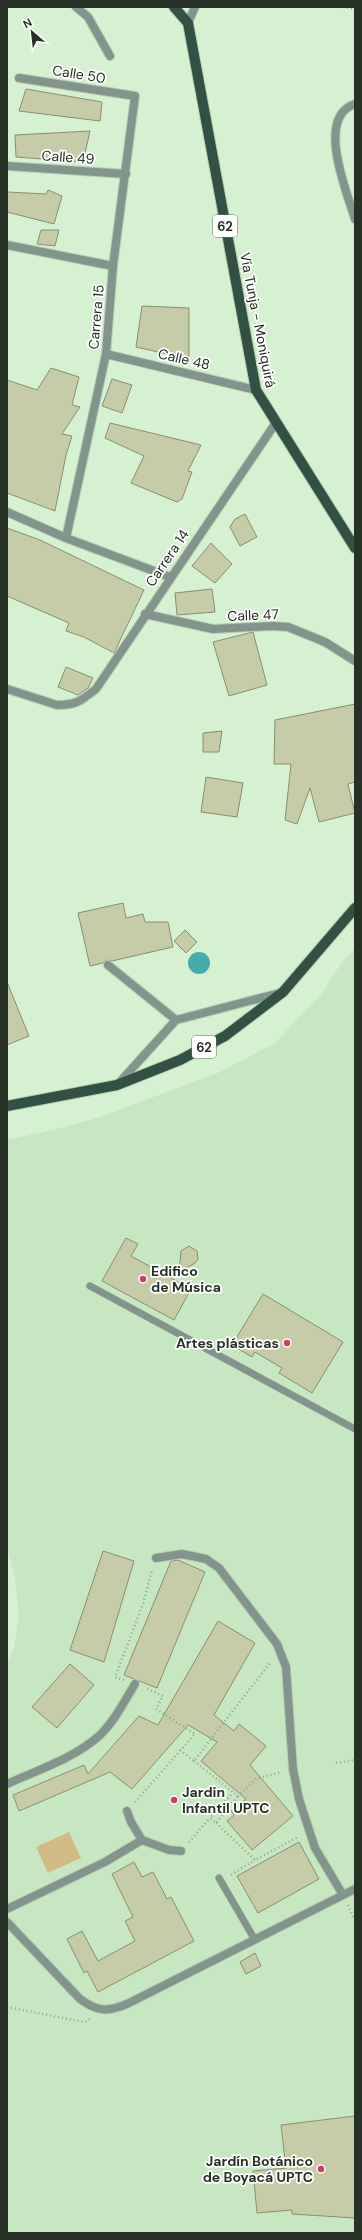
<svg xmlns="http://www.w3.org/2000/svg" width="362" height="2240" font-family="'DM Sans',sans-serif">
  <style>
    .built { fill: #c7e7c2 }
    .green { fill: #d1bb86 }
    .water { fill: #45acab }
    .building { fill: #c7cca8; stroke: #8a8f6c }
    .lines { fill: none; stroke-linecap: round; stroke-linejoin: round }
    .service-casing { stroke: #b6ceb3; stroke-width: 8 }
    .minor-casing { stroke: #b6ceb3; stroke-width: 10 }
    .primary-casing { stroke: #b6ceb3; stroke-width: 12 }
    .path { stroke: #91a58d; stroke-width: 2.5; stroke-dasharray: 1 3; stroke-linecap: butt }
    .service { stroke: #83948d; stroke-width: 7 }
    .minor { stroke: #83948d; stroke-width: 8 }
    .primary { stroke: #325145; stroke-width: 10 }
    .poi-dot { fill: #cd3f66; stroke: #fff; stroke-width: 1.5 }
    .labels { text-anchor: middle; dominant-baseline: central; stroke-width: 3.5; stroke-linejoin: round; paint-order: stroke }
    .shield { fill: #fff; stroke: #686f66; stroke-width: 1 }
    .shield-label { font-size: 13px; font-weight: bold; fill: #273125 }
    .street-label { font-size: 14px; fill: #273125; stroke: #fff }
    .poi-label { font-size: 14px; font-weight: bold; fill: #273125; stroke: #fff; text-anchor: start }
  </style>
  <rect width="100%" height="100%" fill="#d6f1d2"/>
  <path class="built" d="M355 948V2233H7V1666L14 1646 19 1616 15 1580 7 1546V1140L53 1130 100 1117 220 1072 275 1043 322 993 342 962Z"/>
  <path class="green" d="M69 1832 81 1858 48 1873 36 1847Z"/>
  <path class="water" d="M188 963a11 11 0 1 1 22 0a11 11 0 1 1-22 0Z"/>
  <path class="building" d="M26 89 102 102 100 121 19 111Z
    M90 131 83 162 16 157 15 135Z
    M48 190 62 196 54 224 7 212V192L46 194Z
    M41 230H59L55 246 37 244Z
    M142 306 189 308V359L136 347Z
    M51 368 79 377 72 405 80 407 62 434 72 436 66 455 55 511 7 493V380L37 390Z
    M112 379 132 385 122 413 102 406Z
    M110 423 201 445 188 471 192 472 182 499 177 502 131 483 144 456 105 438Z
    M245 514 257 537 240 546 230 527 235 519Z
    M7 528 40 540 144 590 114 653 84 637 66 631 69 623 7 596Z
    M211 543 232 564 215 583 192 566Z
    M212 589 215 612 177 615 175 593Z
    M253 632 267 685 229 696 213 642Z
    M66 667 93 678 88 688 78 695 58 687Z
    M355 704V782L348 784 355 813 319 822 310 788 297 824 285 820 291 764H274L275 720Z
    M222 731 219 752H203V733Z
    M206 777 243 783 237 817 201 812Z
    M123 903 126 918 143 914 145 922H168L173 947 112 961 106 960 103 963 90 966 78 913Z
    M185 930 197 942 186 953 174 941Z
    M7 982 29 1036 7 1045Z
    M126 1238 138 1244 131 1256 191 1289 174 1320 102 1281Z
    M189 1246 197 1251 198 1259 195 1263 179 1272 181 1251Z
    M263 1294 343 1342 312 1393 279 1373 282 1368 255 1352 252 1357 232 1345Z
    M103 1551 134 1561 104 1662 70 1650Z
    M178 1560 205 1572 157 1688 124 1675 171 1561Z
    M218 1621 255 1643 214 1715 234 1731 239 1724 266 1746 250 1765 293 1816 252 1850 227 1821 234 1815 231 1811 246 1799 201 1761 217 1742 188 1725 132 1789 110 1772 19 1811 13 1795 84 1765 88 1774 139 1716 158 1725Z
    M70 1664 94 1685 57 1728 32 1707Z
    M299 1842 319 1879 258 1913 237 1876Z
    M134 1862 142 1877 153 1872 167 1899 171 1897 194 1941 98 1992 87 1971 84 1973 67 1939 82 1931 98 1961 135 1941 125 1921 133 1917 112 1874Z
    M255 1953 261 1966 246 1974 240 1962Z
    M355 2116V2218L292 2214V2210L257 2213 253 2171 286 2168 281 2125Z"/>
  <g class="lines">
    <g class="service-casing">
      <path id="service" d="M90 1286 355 1429
        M219 1878 255 1940"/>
    </g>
    <g class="minor-casing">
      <path id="minor" d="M76 7 88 17 110 56
        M188 23 195 7
        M19 78 135 96 113 266 106 354 66 538
        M355 104C315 117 347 192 355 219
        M7 166 126 174
        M7 245 113 266
        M106 354 256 390
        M7 512 66 538 170 577
        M145 614 213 629 272 626 288 627 325 642 355 661
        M7 689 57 705C76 705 81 701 96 689L275 424
        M108 965 176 1020 280 993
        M119 1083 176 1020
        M156 1558 182 1554 206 1559 219 1568 277 1644 286 1667 293 1769 299 1799 315 1848 343 1895
        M7 1784C38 1770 75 1758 100 1735 115 1721 125 1700 135 1684
        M142 1840 169 1850 181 1851
        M7 1909 105 1862 142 1840 131 1822 127 1811
        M7 1922 80 1999C98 2012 107 2012 127 2004L355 1889"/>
    </g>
    <g class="primary-casing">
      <path id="primary" d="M174 7 188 23 256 390 355 548
        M7 1106 117 1085 180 1060 225 1036 283 992 355 908"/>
    </g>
    <path class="path" d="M343 7 355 9
      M124 1680 115 1677 143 1604 152 1570
      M180 1750 194 1761 270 1663
      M194 1761 238 1796 256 1779 281 1772
      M336 1763 355 1760
      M231 1795 210 1818 216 1823 238 1796
      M135 1802 195 1734 156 1709 163 1696 146 1688
      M216 1823 255 1860 298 1837
      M189 1842 210 1818
      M231 1875 255 1860
      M348 1905 355 1921
      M7 2007 84 2022 90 2019"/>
    <use href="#service" class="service"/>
    <use href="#minor" class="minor"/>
    <use href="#primary" class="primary"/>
  </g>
  <g class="poi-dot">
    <circle cx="143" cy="1279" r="4"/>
    <circle cx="287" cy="1343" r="4"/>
    <circle cx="174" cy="1800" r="4"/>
    <circle cx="321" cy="2169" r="4"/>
  </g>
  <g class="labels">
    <g class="shield">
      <rect x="213" y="215" width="24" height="22" rx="3"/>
      <rect x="192" y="1036" width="24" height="22" rx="3"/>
    </g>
    <g class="shield-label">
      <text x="225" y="226">62</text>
      <text x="204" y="1047">62</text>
    </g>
    <g class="street-label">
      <text transform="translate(79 74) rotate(9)">Calle 50</text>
      <text transform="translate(68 157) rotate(4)">Calle 49</text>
      <text transform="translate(96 317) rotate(-85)">Carrera 15</text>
      <text transform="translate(258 320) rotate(79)">Vía Tunja - Moniquirá</text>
      <text transform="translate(184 359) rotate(13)">Calle 48</text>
      <text transform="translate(167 558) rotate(-56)">Carrera 14</text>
      <text transform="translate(253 615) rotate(-2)">Calle 47</text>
    </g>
    <g class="poi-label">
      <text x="151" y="1271">Edifico<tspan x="151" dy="16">de Música</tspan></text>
      <text x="279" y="1343" text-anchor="end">Artes plásticas</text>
      <text x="182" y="1792">Jardin<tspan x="182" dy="16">Infantil UPTC</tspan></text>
      <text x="313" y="2161" text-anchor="end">Jardín Botánico<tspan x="313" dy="16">de Boyacá UPTC</tspan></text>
    </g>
  </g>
  <rect width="362" height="2240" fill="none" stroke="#273125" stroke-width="16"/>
  <g transform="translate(32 32) rotate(332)" stroke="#ffffff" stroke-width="3" paint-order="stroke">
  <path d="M0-3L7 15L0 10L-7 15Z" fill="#273125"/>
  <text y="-6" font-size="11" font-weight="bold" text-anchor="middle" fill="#273125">N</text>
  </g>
</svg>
